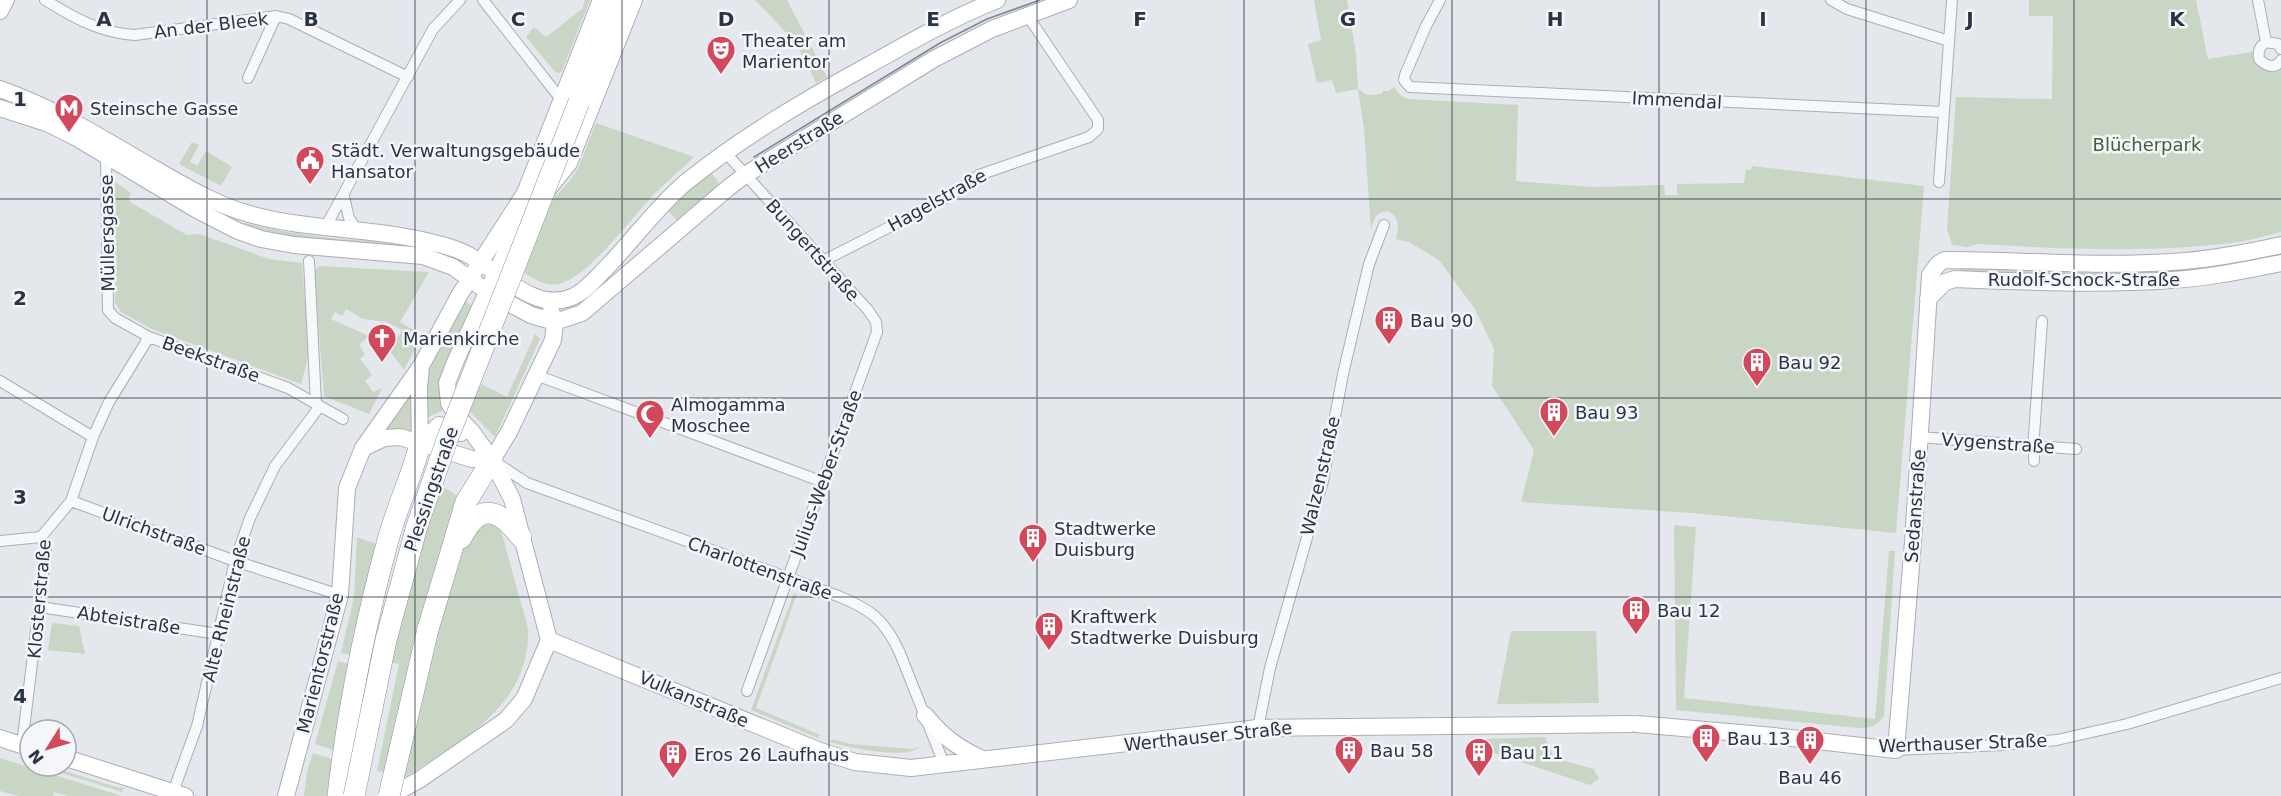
<svg xmlns="http://www.w3.org/2000/svg" width="2281" height="796" font-family="'DejaVu Sans',sans-serif">
  <style>
    .green { fill: #c9d6c5 }
    .lines { fill: none; stroke-linecap: round; stroke-linejoin: round }
    .street-casing { stroke: #a9aeb7; stroke-width: 12 }
    .secondary-casing { stroke: #a9aeb7; stroke-width: 18 }
    .highway-casing { stroke: #8b94a3; stroke-width: 22 }
    .street { stroke: #f7f8fa; stroke-width: 10 }
    .secondary { stroke: #fff; stroke-width: 16 }
    .highway { stroke: #fff; stroke-width: 21 }
    .tram { stroke: #7d8696; stroke-width: 1.5 }
    .highway-bridge-casing { stroke: #8b94a3; stroke-width: 22; stroke-linecap: butt }
    .highway-bridge { stroke: #fff; stroke-width: 21 }
    .grid { fill: none; stroke: #2b3445; stroke-width: 1.5; stroke-opacity: 0.55 }
    .labels { text-anchor: middle; dominant-baseline: central; stroke-width: 5; stroke-linejoin: round; paint-order: stroke }
    .street-label { font-size: 18px; fill: #2b3445; stroke: #f4f6f9 }
    .poi-label { font-size: 18px; fill: #2b3445; stroke: #f4f6f9; text-anchor: start }
    .park-label { font-size: 18px; fill: #3f6138; stroke: #f4f6f9 }
    .grid-label { font-size: 20px; text-anchor: middle; font-weight: bold; fill: #2b3445; stroke: #f4f6f9; stroke-width: 5; stroke-linejoin: round; paint-order: stroke }
  </style>
  <rect width="100%" height="100%" fill="#e4e7ec"/>
  <path class="green" d="M585 0H590L562 71 559 73 555 72 526 37 534 27 546 37 582 9Z
    M755 0H787L827 77 816 83 796 43Z
    M1314 0H1347L1356 54 1358 88 1366 95 1382 94 1383 91H1388L1394 87 1401 96 1408 99 1518 105 1516 181 1592 187 1664 185 1665 195H1677V184L1744 183 1746 169 1751 170 1752 166 1924 186 1896 533 1693 513 1521 502 1534 450 1492 386 1494 349 1475 309 1439 260 1409 242 1396 239C1399 228 1400 217 1388 211 1376 212 1373 219 1371 230L1364 129 1358 89 1336 93 1332 80 1317 83 1308 44 1321 40Z
    M2029 0H2196L2208 59 2258 51 2265 66 2281 60V232C2265 236 2248 241 2231 243 2147 253 2062 249 1977 244L1968 247 1952 245 1947 229 1956 97 2052 99 2053 16H2029Z
    M596 123 694 157C681 170 666 182 653 195 633 217 587 278 559 284 545 287 533 278 521 271L547 205 568 183 578 169Z
    M192 142 199 145 190 162 197 166 206 151 232 167 221 186 179 164Z
    M709 170 721 186 678 222 666 208Z
    M115 182 131 193 129 197 130 202 187 235 199 234 269 259 302 263 309 354 301 384 152 329 121 312 115 302Z
    M245 223C274 230 302 235 331 238 376 243 420 239 462 257L460 261C424 241 388 245 348 243 312 241 278 237 244 227Z
    M2281 252V257L2242 265 2142 276 1960 273V267Z
    M320 266 429 272 400 322 422 335 404 370 382 341 393 346 402 330 387 322 363 319 346 309 342 316 335 312 331 319 369 336 359 345 365 354 360 359 372 375 365 381 373 392 382 388 369 414 324 396 314 271Z
    M466 302 473 306 442 371 440 387 446 404 442 411 428 417 425 415 428 369Z
    M535 334 540 339 495 437 469 411 481 384 507 397Z
    M410 394 414 434H381Z
    M438 484 458 496 430 587 384 772 377 771 399 664 387 662Z
    M480 520 497 526 502 534C508 556 514 578 520 600 523 610 527 621 528 631 530 704 462 741 408 775L401 777 443 595 458 567 467 536Z
    M1674 525 1696 527 1684 698 1875 719 1889 551H1895L1884 716C1878 726 1870 728 1859 728L1676 710Z
    M357 537 376 544 351 655 341 653 354 597Z
    M794 593 797 594 756 708 820 735 818 738 751 710Z
    M52 623 79 626 85 654 48 650Z
    M1511 631H1596L1599 703 1497 704Z
    M338 661 349 664 333 750 315 744Z
    M1545 737 1554 758 1594 769 1599 779 1590 785 1479 748 1485 739Z
    M832 739 850 744 913 749 920 746C909 761 848 747 830 742Z
    M313 753 332 759 328 796H304L307 772Z
    M0 758 122 796H68L54 792 53 796H19L0 791Z
    M39 766H48L120 788 124 787 122 792Z"/>
  <g class="lines">
    <g class="street-casing">
      <path id="street" d="M45 0C74 18 101 33 135 35L276 16 289 19 408 77
        M483 0 556 93 562 98
        M1440 0 1426 26 1405 75 1404 80 1410 87 1943 112
        M1831 0 1847 9 1949 41
        M2258 0 2266 42
        M2281 49 2278 44 2266 42C2259 47 2258 51 2259 59 2266 66 2275 70 2281 60
        M248 78 276 16
        M725 152 868 310 876 322 877 332 747 691
        M106 155 108 310 115 318 149 337 288 388 343 419
        M1939 182 1952 0
        M344 197 349 218 358 232
        M325 228 433 29 460 0
        M309 261 316 404
        M823 261 950 196 979 175 1089 137 1098 129V120L1027 15
        M536 375 823 482
        M0 381 93 437
        M1919 437 2076 449
        M2034 461V435L2042 321
        M495 462 527 483 838 596C870 609 884 619 899 651L944 764
        M71 501 235 561 340 595
        M0 541 41 537
        M40 607 218 634
        M1258 728 1270 668 1323 481 1343 374 1369 264 1384 225
        M22 745 46 549 41 537 71 501 93 437 109 402 149 337
        M1896 750 2002 745 2057 740 2127 724 2281 678
        M173 792 197 726 235 561 250 518 275 466 320 406"/>
    </g>
    <g class="secondary-casing">
      <path id="secondary" d="M0 11 6 0
        M0 89C54 108 104 139 153 168 182 184 214 204 246 213 314 233 388 226 455 249 494 262 530 315 572 297 585 292 597 277 607 267 633 240 656 208 685 183 742 137 805 100 869 65 910 42 952 18 997 0
        M0 108 49 124 75 137 197 210 238 231 261 239 294 245 423 256 453 267 488 292 531 315 555 322 582 313 728 188 745 175 934 59 992 29 1069 0
        M548 189 569 163 634 0
        M528 210 519 223 456 360 447 383 449 403 456 415 472 432 492 460 512 499 549 640
        M1928 299 1945 282 1955 279C2027 282 2100 285 2172 280 2208 278 2245 270 2281 263
        M420 444 419 388 421 367
        M420 444 439 425 450 427 461 433
        M363 448 384 438 400 437 472 459 492 460
        M492 460 509 432 553 340 555 322 551 311
        M549 640 820 751 855 762 911 768 1258 728 1631 724
        M925 715C943 737 957 747 982 759
        M1637 724 1774 736 1896 750 1913 542 1930 275 1938 264 1945 260C2020 260 2096 267 2171 262 2208 260 2245 253 2281 245
        M0 738 30 748
        M66 758 185 796
        M286 796 340 595 347 488 363 448 421 366 460 294 525 193 601 0
        M389 796 419 780 506 720 524 699 549 640"/>
    </g>
    <g class="highway-casing">
      <path id="highway" d="M579 102 619 0
        M461 538C480 502 498 508 521 537
        M428 629 466 502 492 460
        M338 796C348 709 365 624 388 540 397 507 412 476 420 444"/>
    </g>
    <use href="#street" class="street"/>
    <use href="#secondary" class="secondary"/>
    <use href="#highway" class="highway"/>
    <path class="tram" d="M754 157 940 43 987 19 1040 0"/>
    <g class="highway-bridge-casing">
      <path id="highway-bridge" d="M354 796 386 640 417 526 447 440 579 102
        M389 796 428 629"/>
    </g>
    <use href="#highway-bridge" class="highway-bridge"/>
  </g>
  <path class="grid" d="M207 0V796M415 0V796M622 0V796M829 0V796M1037 0V796M1244 0V796M1452 0V796M1659 0V796M1866 0V796M2074 0V796M0 199H2281M0 398H2281M0 597H2281"/>
  <defs>
    <g id="theatre-pin" transform="scale(1.5)"><path d="M0 17L-7.5 6A9.5 9.5 0 1 1 7.5 6Z" fill="#d1495b" stroke="#f4f6f9"/><path d="M-5-5.5Q0-4 5-5.5V0Q5 5 0 6Q-5 5-5 0ZM-3.3-2.5H-1v1.5H-3.3ZM1-2.5H3.3v1.5H1ZM-2.8 1Q0 5.5 2.8 1Z" fill="#fff"/></g>
    <g id="metro-pin" transform="scale(1.5)"><path d="M0 17L-7.5 6A9.5 9.5 0 1 1 7.5 6Z" fill="#d1495b" stroke="#f4f6f9"/><path d="M-5.5 5V-5H-3L0 0L3-5H5.5V5H3V-.5L0 4L-3-.5V5Z" fill="#fff"/></g>
    <g id="civic-pin" transform="scale(1.5)"><path d="M0 17L-7.5 6A9.5 9.5 0 1 1 7.5 6Z" fill="#d1495b" stroke="#f4f6f9"/><path d="M-.6-6.5H3V-4.5H.6V-3L4-1V1h2V6H-6V1h2V-1L-.6-3ZM-1.2 2.5V6h2.4V2.5Z" fill="#fff"/></g>
    <g id="building-pin" transform="scale(1.5)"><path d="M0 17L-7.5 6A9.5 9.5 0 1 1 7.5 6Z" fill="#d1495b" stroke="#f4f6f9"/><path d="M-4-6H4V6H1V3H-1V6H-4ZM-2.5-4.3h1.7v1.8h-1.7ZM.8-4.3h1.7v1.8H.8ZM-2.5-1h1.7V.8h-1.7ZM.8-1h1.7V.8H.8Z" fill="#fff"/></g>
    <g id="church-pin" transform="scale(1.5)"><path d="M0 17L-7.5 6A9.5 9.5 0 1 1 7.5 6Z" fill="#d1495b" stroke="#f4f6f9"/><path d="M-1.2-6h2.4v3.5h3.3v2.4h-3.3V6h-2.4V-.1h-3.3v-2.4h3.3Z" fill="#fff"/></g>
    <g id="mosque-pin" transform="scale(1.5)"><path d="M0 17L-7.5 6A9.5 9.5 0 1 1 7.5 6Z" fill="#d1495b" stroke="#f4f6f9"/><path d="M3.5-4.9A6 6 0 1 0 3.5 4.9A5 5 0 1 1 3.5-4.9Z" fill="#fff"/></g>
  </defs>
  <g fill-rule="evenodd">
    <use href="#theatre-pin" x="721" y="50"/>
    <use href="#metro-pin" x="69" y="108"/>
    <use href="#civic-pin" x="310" y="160"/>
    <use href="#building-pin" x="1389" y="320"/>
    <use href="#church-pin" x="382" y="338"/>
    <use href="#building-pin" x="1757" y="362"/>
    <use href="#building-pin" x="1554" y="412"/>
    <use href="#mosque-pin" x="650" y="414"/>
    <use href="#building-pin" x="1033" y="538"/>
    <use href="#building-pin" x="1636" y="610"/>
    <use href="#building-pin" x="1049" y="626"/>
    <use href="#building-pin" x="1706" y="738"/>
    <use href="#building-pin" x="1810" y="740"/>
    <use href="#building-pin" x="1349" y="750"/>
    <use href="#building-pin" x="1479" y="752"/>
    <use href="#building-pin" x="673" y="754"/>
  </g>
  <g class="labels">
    <g class="street-label">
      <text transform="translate(211 25) rotate(-7)">An der Bleek</text>
      <text transform="translate(1677 100) rotate(3)">Immendal</text>
      <text transform="translate(799 142) rotate(-32)">Heerstraße</text>
      <text transform="translate(937 200) rotate(-29)">Hagelstraße</text>
      <text transform="translate(107 233) rotate(-91)">Müllersgasse</text>
      <text transform="translate(813 250) rotate(48)">Bungertstraße</text>
      <text x="2084" y="279">Rudolf-Schock-Straße</text>
      <text transform="translate(211 359) rotate(20)">Beekstraße</text>
      <text transform="translate(1998 443) rotate(4)">Vygenstraße</text>
      <text transform="translate(826 473) rotate(-70)">Julius-Weber-Straße</text>
      <text transform="translate(1320 476) rotate(-77)">Walzenstraße</text>
      <text transform="translate(431 489) rotate(-71)">Plessingstraße</text>
      <text transform="translate(1915 506) rotate(-86)">Sedanstraße</text>
      <text transform="translate(154 531) rotate(20)">Ulrichstraße</text>
      <text transform="translate(760 568) rotate(20)">Charlottenstraße</text>
      <text transform="translate(39 599) rotate(-85)">Klosterstraße</text>
      <text transform="translate(226 609) rotate(-76)">Alte Rheinstraße</text>
      <text transform="translate(129 620) rotate(9)">Abteistraße</text>
      <text transform="translate(320 663) rotate(-76)">Marientorstraße</text>
      <text transform="translate(694 699) rotate(23)">Vulkanstraße</text>
      <text transform="translate(1208 736) rotate(-6)">Werthauser Straße</text>
      <text transform="translate(1963 743) rotate(-2)">Werthauser Straße</text>
    </g>
    <g class="poi-label">
      <text x="742" y="40">Theater am<tspan x="742" dy="21">Marientor</tspan></text>
      <text x="90" y="108">Steinsche Gasse</text>
      <text x="331" y="150">Städt. Verwaltungsgebäude<tspan x="331" dy="21">Hansator</tspan></text>
      <text x="1410" y="320">Bau 90</text>
      <text x="403" y="338">Marienkirche</text>
      <text x="1778" y="362">Bau 92</text>
      <text x="671" y="404">Almogamma<tspan x="671" dy="21">Moschee</tspan></text>
      <text x="1575" y="412">Bau 93</text>
      <text x="1054" y="528">Stadtwerke<tspan x="1054" dy="21">Duisburg</tspan></text>
      <text x="1657" y="610">Bau 12</text>
      <text x="1070" y="616">Kraftwerk<tspan x="1070" dy="21">Stadtwerke Duisburg</tspan></text>
      <text x="1727" y="738">Bau 13</text>
      <text x="1370" y="750">Bau 58</text>
      <text x="1500" y="752">Bau 11</text>
      <text x="694" y="754">Eros 26 Laufhaus</text>
      <text x="1810" y="777" text-anchor="middle">Bau 46</text>
    </g>
    <g class="park-label">
      <text x="2147" y="144">Blücherpark</text>
    </g>
  </g>
  <g class="grid-label">
    <text x="104" y="26">A</text>
    <text x="311" y="26">B</text>
    <text x="518" y="26">C</text>
    <text x="726" y="26">D</text>
    <text x="933" y="26">E</text>
    <text x="1140" y="26">F</text>
    <text x="1348" y="26">G</text>
    <text x="1555" y="26">H</text>
    <text x="1763" y="26">I</text>
    <text x="1970" y="26">J</text>
    <text x="2177" y="26">K</text>
    <text x="20" y="106">1</text>
    <text x="20" y="305">2</text>
    <text x="20" y="504">3</text>
    <text x="20" y="703">4</text>
  </g>
  <g transform="translate(48 748) rotate(233)"><circle r="28" fill="#f4f6f9" stroke="#a4a8b1" stroke-width="1.5"/>
  <path d="M0-4.5L10 22L0 15L-10 22Z" fill="#d1495b"/>
  <text y="-9" font-size="16" font-weight="bold" text-anchor="middle" fill="#2b3445">N</text>
  </g>
</svg>
